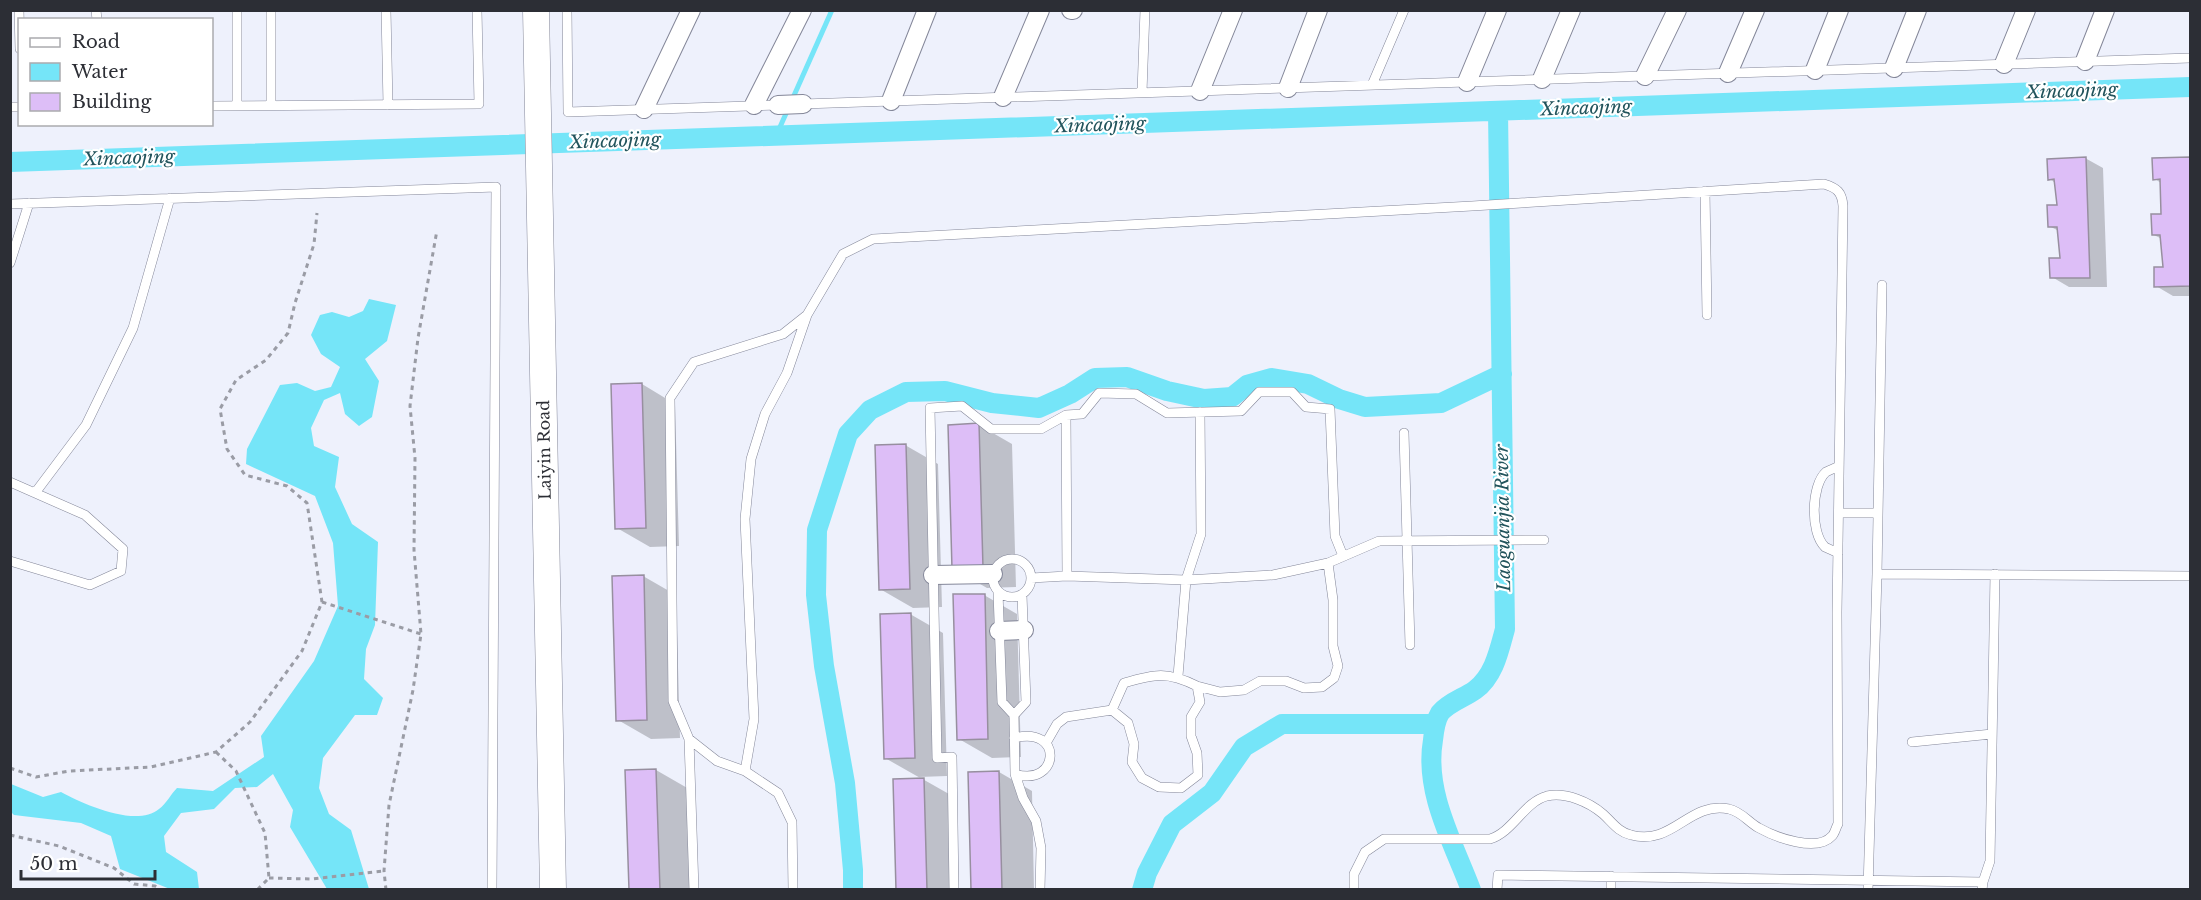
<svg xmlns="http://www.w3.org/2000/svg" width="2201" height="900" font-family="'Libre Baskerville',serif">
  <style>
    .water { fill: #75e5f8 }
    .shadow { fill: #0003 }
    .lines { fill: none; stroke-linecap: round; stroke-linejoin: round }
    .stream { stroke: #75e5f8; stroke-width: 5 }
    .canal { stroke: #75e5f8; stroke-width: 20 }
    .building { fill: #ddbef7; stroke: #978f9f; stroke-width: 1.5 }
    .lane-casing { stroke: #848799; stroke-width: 10 }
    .street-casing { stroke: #848799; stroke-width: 20 }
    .secondary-casing { stroke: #848799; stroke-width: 27 }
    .path { stroke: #9a9ca5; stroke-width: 3; stroke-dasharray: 4.5 4.5; stroke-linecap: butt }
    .lane { stroke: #fff; stroke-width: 9 }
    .street { stroke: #fff; stroke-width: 18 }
    .secondary { stroke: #fff; stroke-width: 26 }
    .labels { text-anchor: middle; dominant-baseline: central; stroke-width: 4.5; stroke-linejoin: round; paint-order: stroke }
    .street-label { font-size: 16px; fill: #2c2e35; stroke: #fff }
    .water-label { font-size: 18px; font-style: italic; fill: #22545c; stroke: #fff }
  </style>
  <rect width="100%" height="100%" fill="#eef1fc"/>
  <path class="water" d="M369 299 396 305 387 341 365 359 379 381 372 417 359 426 345 414 340 393 324 400 311 428 314 446 339 457 335 487 352 524 378 542 375 625 366 649 364 679 383 698 377 715H355L323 758 319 788 329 814 351 830 369 889H327L290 827 293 810 273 774 257 787 235 788 214 809 181 813 164 836 166 852 197 872 199 889H170L120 869 111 836 81 823 14 815 11 812V784L43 797 61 792C83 804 136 828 159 809 166 804 171 794 177 788L213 791 264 757 261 736 314 661 338 606 333 543 315 496 246 464 247 449 280 385 297 383 315 391 331 387 340 367 321 354 311 335 320 315 332 312 349 317 363 311Z"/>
  <path class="shadow" d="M2085 158 2103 168 2107 287H2069L2052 277 2061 260 2059 231 2049 226 2058 206 2056 183 2049 179Z
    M2154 159H2190V296H2173L2156 286 2165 268 2162 239 2154 235 2162 215 2161 183 2155 179Z
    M642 384 675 404 679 546 650 547 617 528Z
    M979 425 1012 444 1016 587 987 588 954 569Z
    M905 445 938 464 942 607 913 608 880 589Z
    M643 576 676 595 680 738 651 739 618 720Z
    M984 595 1017 614 1021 757 992 758 959 739Z
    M910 614 943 633 947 776 919 777 956 798 959 890H897L922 779 885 758Z
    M656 770 689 789 692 890H630Z
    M999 772 1032 791 1034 890H973Z"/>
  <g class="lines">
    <path class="stream" d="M776 136 832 10"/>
    <path class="canal" d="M10 162 2190 87
      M853 890V870L845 783 824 666 816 595 817 530 848 434 870 410 906 392 945 391 992 403 1039 408 1070 394 1095 378 1127 377 1167 391 1204 399 1232 397 1247 385 1272 378 1308 384 1339 399 1365 407 1441 403 1502 374
      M1142 890 1147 873 1172 824 1212 793 1244 747 1282 724H1435
      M1471 890C1453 842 1424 792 1433 740 1434 731 1435 721 1440 713 1449 702 1464 698 1475 690 1494 676 1499 651 1505 629L1498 111"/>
  </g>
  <path class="building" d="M2086 157 2090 278H2050L2049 258H2060L2057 227H2048L2047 205H2057L2054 179 2048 180 2047 159Z
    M2190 157V286L2154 287V267H2163L2160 235H2152L2151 214H2161L2160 179 2153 180 2152 158Z
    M642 383 646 528 615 529 611 384Z
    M979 423 983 568 952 569 948 425Z
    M906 444 910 589 879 590 875 445Z
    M644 575 647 720 616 721 612 576Z
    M953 594H985L988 739 957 740Z
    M911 613 915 758 884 759 880 614Z
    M656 769 660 890H629L625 770Z
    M999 771 1002 890H971L968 772Z
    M924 778 927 890H896L893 779Z"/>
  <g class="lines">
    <g class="lane-casing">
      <path id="lane" d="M19 10 20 49
        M96 10 97 20
        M237 10V105
        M271 10V105
        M386 10 388 105
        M567 10 568 112 778 105
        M1372 85 1404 10
        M1142 92 1145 10
        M803 104 2190 58
        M212 106 479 104 477 10
        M10 107H20
        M1705 191 1707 315
        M10 204 496 187 492 890
        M10 263 29 203
        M1066 415 1067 576
        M1404 433 1410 645
        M10 482 85 515 123 549 121 571 90 585 10 561
        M35 493 86 425 133 328 170 198
        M1839 513H1878
        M1838 553C1834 551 1829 549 1825 547 1810 533 1811 485 1826 472 1830 470 1835 468 1839 466
        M993 578a19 19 0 1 1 38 0a19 19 0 1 1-38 0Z
        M1877 574 2190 576
        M1031 578 1067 576 1186 580 1273 575 1328 563 1379 541 1544 540
        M998 592 1002 702 1014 715
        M1022 595 1026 702 1014 715 1015 774 1023 798 1036 821 1041 848 1040 890
        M1178 676 1186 580 1201 534 1200 412
        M1197 686 1220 692 1244 690 1260 681H1286L1304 688 1322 687 1334 678 1338 666 1333 646V600L1328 563
        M1014 738C1065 725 1059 788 1015 774
        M689 739 694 890
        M1912 742 1992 734
        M1046 743 1057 724 1066 717 1112 710 1128 723 1134 744 1132 762 1142 778 1159 787 1181 788 1198 775 1197 753 1191 736V717L1200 702 1197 686C1167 671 1155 674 1124 683L1112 710
        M745 771 754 719 745 519 751 459 765 414 787 373 807 315
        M1983 882 1990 861 1995 574
        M793 890 792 822 778 793 745 771 717 761 689 739 673 701 670 398 694 362 783 334 807 315 843 254 873 239 1472 206 1824 184C1837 188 1842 192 1843 206L1837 613 1838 824C1836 827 1835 833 1832 836 1817 853 1775 837 1759 828 1748 822 1742 812 1729 809 1688 801 1674 846 1631 835 1618 832 1612 822 1603 814 1589 802 1566 792 1547 796 1524 802 1513 832 1490 839H1384L1365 852 1354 874V890
        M954 890 952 757 937 758 930 408 962 406 991 429H1041L1066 415 1082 414 1099 393 1136 394 1167 413 1241 411 1259 392H1292L1306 407 1330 409 1335 536 1343 556
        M1497 890 1498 875 1983 882 1982 890
        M1611 890V876
        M1868 890 1877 574 1882 285"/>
    </g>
    <g class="street-casing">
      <path id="street" d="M1071 10H1073
        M2085 61 2105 10
        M2004 64 2026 10
        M1894 68 1917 10
        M1815 70 1839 10
        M1728 73 1755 10
        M1645 76 1677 10
        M1542 79 1571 10
        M1467 82 1497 10
        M1288 88 1318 10
        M1200 91 1233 10
        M1003 97 1040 10
        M891 101 927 10
        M754 105 802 10
        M778 105 803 104
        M644 109 691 10
        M933 575 993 574
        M999 631 1024 630"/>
    </g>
    <g class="secondary-casing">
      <path id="secondary" d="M536 10 553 890"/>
    </g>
    <path class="path" d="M322 602 421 634
      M216 752 236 771 265 833 269 878 257 890
      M10 768 36 777 69 771 151 767 216 752 250 722 302 651 322 602 307 503 287 486 245 475 227 449 220 409 236 380 266 360 288 333 295 303 314 244 317 213
      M10 835 59 846 114 868 134 884 155 886 161 890
      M269 878 311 879 384 871
      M386 890 384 871 389 805 413 690 421 634 414 550 415 458 410 406 418 338 437 230"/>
    <use href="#lane" class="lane"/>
    <use href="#street" class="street"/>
    <use href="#secondary" class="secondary"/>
  </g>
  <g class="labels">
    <g class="street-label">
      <text transform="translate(544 450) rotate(-91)">Laiyin Road</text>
    </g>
    <g class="water-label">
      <text transform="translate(2072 91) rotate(-2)">Xincaojing</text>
      <text transform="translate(1586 108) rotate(-2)">Xincaojing</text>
      <text transform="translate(1100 125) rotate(-2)">Xincaojing</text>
      <text transform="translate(615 141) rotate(-2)">Xincaojing</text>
      <text transform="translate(129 158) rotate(-2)">Xincaojing</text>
      <text transform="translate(1503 518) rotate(-91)">Laoguanjia River</text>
    </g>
  </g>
  <rect width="2201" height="900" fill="none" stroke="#2c2e35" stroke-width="24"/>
  <rect x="18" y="18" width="195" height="108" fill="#ffffff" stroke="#ababae" stroke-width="1.5"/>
  <rect x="30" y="38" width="30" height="9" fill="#ffffff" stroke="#ababae" stroke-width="1.5"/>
  <text x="72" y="48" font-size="18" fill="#2c2e35">Road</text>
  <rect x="30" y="63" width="30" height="18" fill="#75e5f8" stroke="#ababae" stroke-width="1.5"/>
  <text x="72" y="78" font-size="18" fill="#2c2e35">Water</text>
  <rect x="30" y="93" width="30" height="18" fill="#ddbef7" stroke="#ababae" stroke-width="1.5"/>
  <text x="72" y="108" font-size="18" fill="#2c2e35">Building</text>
  <path d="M21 870v9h134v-9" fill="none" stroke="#2c2e35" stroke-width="3"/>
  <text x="30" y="870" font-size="18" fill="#2c2e35" stroke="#ffffff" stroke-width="4.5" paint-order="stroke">50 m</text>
</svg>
